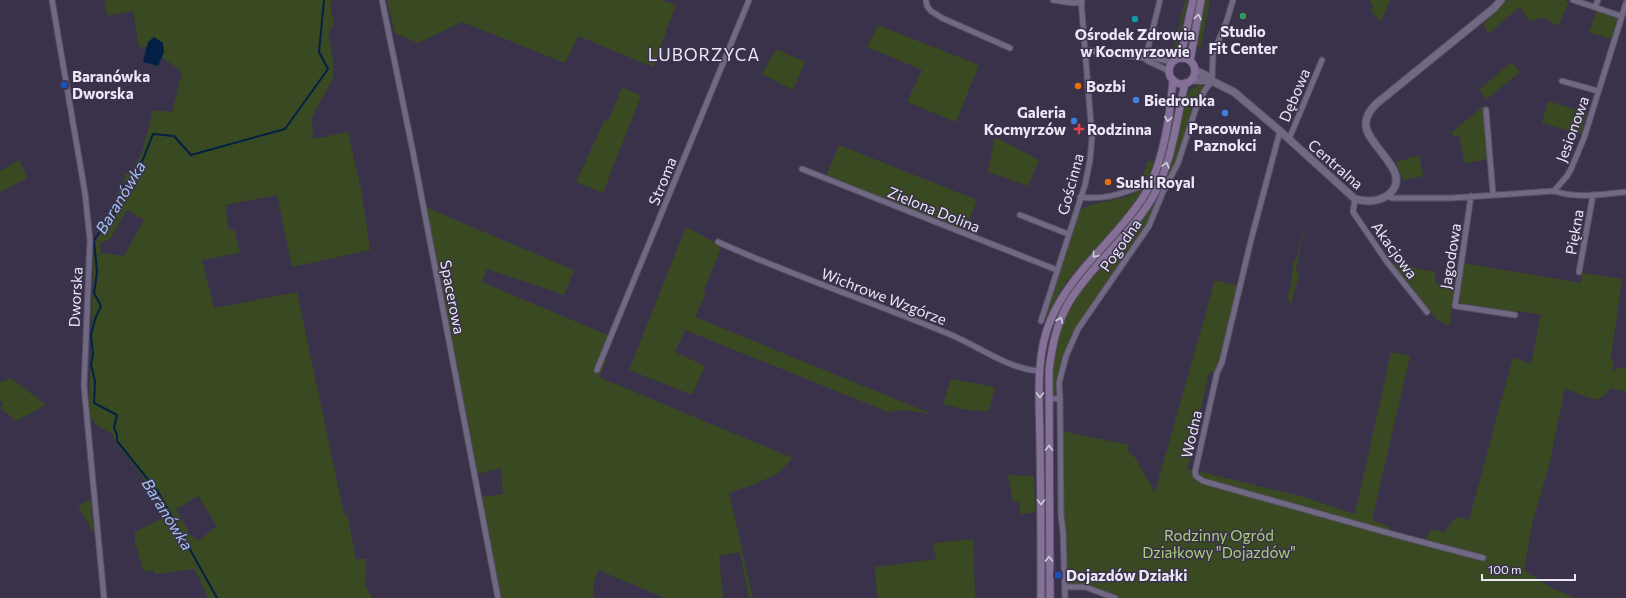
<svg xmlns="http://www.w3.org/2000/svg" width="1626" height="598" font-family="Commissioner,sans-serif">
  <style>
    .green { fill: #394921; fill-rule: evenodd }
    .water { fill: #042044 }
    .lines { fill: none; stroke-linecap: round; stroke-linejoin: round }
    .stream { stroke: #042044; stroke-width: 2 }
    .minor-casing { stroke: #564f63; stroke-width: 7 }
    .tertiary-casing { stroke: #564f63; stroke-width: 9 }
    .secondary-casing { stroke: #564f63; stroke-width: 9 }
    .minor { stroke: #716984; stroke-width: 5 }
    .tertiary { stroke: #716984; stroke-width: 7 }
    .secondary { stroke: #857198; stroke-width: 7 }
    .oneway { stroke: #d2cade }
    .leisure-dot { fill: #2e9e5b; stroke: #3a324b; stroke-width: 1.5 }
    .culture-dot { fill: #0f9aa8; stroke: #3a324b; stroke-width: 1.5 }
    .transit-dot { fill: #1a4fb4; stroke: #3a324b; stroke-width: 1.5 }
    .food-dot { fill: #e8710a; stroke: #3a324b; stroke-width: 1.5 }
    .shop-dot { fill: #3f7fe0; stroke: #3a324b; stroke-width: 1.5 }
    .health-dot { fill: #e0444e; stroke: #3a324b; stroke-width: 1.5 }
    .labels { text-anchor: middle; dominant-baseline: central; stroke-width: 3; stroke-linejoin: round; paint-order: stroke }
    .poi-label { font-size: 15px; font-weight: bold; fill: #ebe7f6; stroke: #3a324b; text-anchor: start }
    .street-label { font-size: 15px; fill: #ebe7f6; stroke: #3a324b }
    .park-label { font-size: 15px; fill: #acd177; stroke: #3a324b }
    .water-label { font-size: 16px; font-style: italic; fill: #a1c3f1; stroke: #3a324b }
    .quarter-label { font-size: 17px; letter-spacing: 1px; fill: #ebe7f6; stroke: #3a324b }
  </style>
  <rect width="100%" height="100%" fill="#3a324b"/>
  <path class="green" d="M104 0H332L330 6 334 24 328 33 333 59V78L312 117 313 139 348 132 362 194 370 250 292 267 277 195 225 205 229 230 234 229 240 253 202 260 214 308 297 292 344 514H347L356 559H366L365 584 372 598H208L195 569 155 574 152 570 144 572 135 543V532L165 517 140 473 115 442 113 434 99 427 89 416 94 245 118 197 119 186 124 185 125 174 132 173 134 166 142 153 153 110 172 112 182 72 162 57 164 52 148 42 146 47H139L133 11 107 16ZM127 210 144 220 124 256 101 253 100 243 110 239ZM198 496 217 526 198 541 190 534 176 509Z
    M388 0H661L676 5 653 67 578 36 565 63 462 22 418 43 395 33 387 1Z
    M1185 0 1188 1 1176 50 1167 56 1154 54 1155 50 1163 51 1167 49 1172 50 1174 47Z
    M1204 0H1210L1201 47 1196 46Z
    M1370 0H1390L1381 22 1371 11 1373 7Z
    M1506 0H1564L1569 2 1558 26 1542 17 1530 22 1520 7 1488 34 1484 24Z
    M1597 10 1618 18 1611 39 1589 32Z
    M878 25 979 65 956 122 907 102 922 70 867 47Z
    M776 49 805 62 793 90 762 74Z
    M1511 62 1520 72 1487 99 1479 90Z
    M1199 85 1206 87 1177 162 1148 226 1103 289 1064 356 1058 394H1052L1053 366 1058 338 1068 311 1079 294 1152 206 1169 173 1186 98 1190 90Z
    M622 87 641 96 603 193 576 182 605 119 608 121Z
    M1548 101 1587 113 1581 134 1542 123Z
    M1483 106 1487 159 1465 164 1459 134 1455 137 1451 133Z
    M995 137 1039 160 1028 186 988 172Z
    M839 145 977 200 964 234 826 176Z
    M1419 155 1423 176 1403 180 1396 162Z
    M20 160 27 178 0 192V171Z
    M1147 161H1154C1139 212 1095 244 1064 285 1056 297 1050 310 1044 323L1080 211C1090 200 1123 202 1136 192L1145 169H1146Z
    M425 207 574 270 564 295 487 269 482 282 612 337 603 358 607 360 599 377 793 458 777 474 755 484 729 493 753 598H749L740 552 719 556 723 598H665L598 570 594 582 593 598H499L481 497 503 494 501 468 478 474Z
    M1306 224 1297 264 1296 270 1299 275 1291 304 1287 298 1291 286 1293 264 1297 256Z
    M686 227 722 246 703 292 706 294 695 317 932 414 904 410 888 412 685 330 675 352 705 366 692 395 629 370Z
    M1463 263 1581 283 1582 273 1622 279 1611 357 1614 363 1611 371 1621 367 1626 369V392L1611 388 1604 396 1596 400 1565 389 1549 466 1533 520 1524 570 1553 589 1576 598H1121L1086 586 1069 583 1067 559 1062 516V431L1129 445 1127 451 1134 456 1155 492 1215 280 1239 286 1218 374 1209 372 1187 469 1195 470 1193 479 1251 497 1424 541 1432 529 1444 532 1456 517 1469 520 1513 357 1531 364 1541 314 1517 311V314L1457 303Z
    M1393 264 1436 272 1435 283 1454 285 1450 326 1438 321Z
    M1391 352 1410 356 1372 520 1390 527 1389 531 1201 478 1198 471 1304 497 1355 514Z
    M11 378 46 405 16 421 0 408 3 404 0 400V381L2 382Z
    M951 379 995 387 989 411 966 410 943 404Z
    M1008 475 1034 476 1035 512 1020 514 1019 501 1013 502Z
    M90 499 94 531 93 532 78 506Z
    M973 539 975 598H877L875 567 936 559 933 543Z"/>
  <path class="water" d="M154 37 163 43 164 52 158 66 143 62 148 42Z"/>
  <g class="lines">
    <path class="stream" d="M217 598 158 492 117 441V435L114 428 117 415 94 403 95 381 91 365 93 354 91 335 95 319 101 306 94 293 97 272 94 240 116 211 124 186 138 172 153 134 174 136 191 155 285 129 328 69 319 52 324 0"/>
    <g class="minor-casing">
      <path id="minor" d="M52 0 85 193 90 240 84 386 104 598
        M382 0 413 152 498 598
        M926 0 927 6 931 11 942 18 1010 48
        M1053 0 1073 3 1082 2
        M1573 0 1621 16
        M1595 7 1598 0
        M1085 50 1144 58 1150 57 1172 62
        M1144 58 1147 52 1160 0
        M1144 58 1148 61 1169 71
        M1562 81 1598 91
        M1486 110 1493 194
        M1280 131 1251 240 1222 362 1217 373 1195 472 1196 476 1203 481 1403 537 1483 558
        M1289 139 1322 60
        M802 169 1057 270
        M1554 191C1577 199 1603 194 1626 192
        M1387 195 1392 198H1451L1554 191 1567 176 1571 169 1584 138 1626 3
        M1471 196 1455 306 1515 315
        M1080 197C1101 200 1119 195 1139 187
        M1355 199 1353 212 1387 262 1427 312
        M1020 215 1068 234
        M718 242C793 276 872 302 949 334 979 346 1007 369 1040 371
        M1579 272 1593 195
        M1041 321 1085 185 1090 160 1092 137 1081 0
        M597 370 749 0
        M1048 398 1060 399 1059 383 1066 356 1078 329 1149 226 1163 192 1178 163 1197 105 1205 90 1212 81 1213 54 1227 20 1233 0
        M1060 399 1061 515 1063 532 1065 598
        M1065 587H1085L1115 598"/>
    </g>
    <g class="tertiary-casing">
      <path id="tertiary" d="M1195 70 1207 76 1212 81 1234 92 1280 131 1355 199C1366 202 1378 202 1388 195 1415 174 1368 147 1366 126 1365 117 1370 110 1376 104L1494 8 1501 0
        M1192 80 1212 81"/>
    </g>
    <g class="secondary-casing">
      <path id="secondary" d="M1179 58 1183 46 1193 0
        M1169 71a13 13 0 1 1 26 0a13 13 0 1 1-26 0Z
        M1190 61 1201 0
        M1041 598C1041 548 1041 497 1040 447 1040 405 1034 358 1051 319 1071 272 1114 241 1142 199 1163 168 1170 117 1173 80
        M1050 598 1049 371C1052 345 1057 321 1071 299 1094 263 1129 236 1151 200 1172 165 1176 122 1185 83"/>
    </g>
    <use href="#minor" class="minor"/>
    <use href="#tertiary" class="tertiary"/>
    <use href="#secondary" class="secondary"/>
  </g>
  <defs><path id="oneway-chevron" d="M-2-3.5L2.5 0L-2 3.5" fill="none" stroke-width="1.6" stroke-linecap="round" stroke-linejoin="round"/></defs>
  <g class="oneway">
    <use href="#oneway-chevron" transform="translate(1198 17) rotate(-79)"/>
    <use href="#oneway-chevron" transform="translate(1168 119) rotate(100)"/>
    <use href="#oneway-chevron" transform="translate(1166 165) rotate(-74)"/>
    <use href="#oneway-chevron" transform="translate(1095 255) rotate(131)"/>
    <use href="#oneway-chevron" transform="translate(1060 320) rotate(-67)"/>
    <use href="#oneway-chevron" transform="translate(1040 395) rotate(91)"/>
    <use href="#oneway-chevron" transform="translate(1049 448) rotate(-90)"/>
    <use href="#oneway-chevron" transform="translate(1041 502) rotate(90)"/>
    <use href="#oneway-chevron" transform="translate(1049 559) rotate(-90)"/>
  </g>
  <circle class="leisure-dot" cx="1243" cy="16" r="4"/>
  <circle class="culture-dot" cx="1135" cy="19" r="4"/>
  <g class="transit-dot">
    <rect x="60" y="81" width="8" height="8" rx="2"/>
    <rect x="1054" y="571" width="8" height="8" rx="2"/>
  </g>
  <g class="food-dot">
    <circle cx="1078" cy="86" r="4"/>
    <circle cx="1108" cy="182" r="4"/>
  </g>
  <g class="shop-dot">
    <circle cx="1136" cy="100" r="4"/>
    <circle cx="1225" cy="113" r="4"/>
    <circle cx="1074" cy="121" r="4"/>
  </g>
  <path class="health-dot" d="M1077 123h4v4h4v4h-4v4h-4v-4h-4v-4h4z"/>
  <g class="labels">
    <g class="poi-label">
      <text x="1243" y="31" text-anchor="middle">Studio<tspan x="1243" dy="17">Fit Center</tspan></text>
      <text x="1135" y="34" text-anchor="middle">Ośrodek Zdrowia<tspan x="1135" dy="17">w Kocmyrzowie</tspan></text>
      <text x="72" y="76">Baranówka<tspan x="72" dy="17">Dworska</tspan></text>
      <text x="1086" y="86">Bozbi</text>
      <text x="1144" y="100">Biedronka</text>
      <text x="1066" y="112" text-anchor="end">Galeria<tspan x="1066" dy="17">Kocmyrzów</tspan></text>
      <text x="1225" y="128" text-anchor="middle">Pracownia<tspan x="1225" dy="17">Paznokci</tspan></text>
      <text x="1087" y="129">Rodzinna</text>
      <text x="1116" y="182">Sushi Royal</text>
      <text x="1066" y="575">Dojazdów Działki</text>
    </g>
    <g class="street-label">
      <text transform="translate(1294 95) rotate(-67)">Dębowa</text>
      <text transform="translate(1572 129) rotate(-70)">Jesionowa</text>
      <text transform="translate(1336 164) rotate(41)">Centralna</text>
      <text transform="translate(662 181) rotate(-68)">Stroma</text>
      <text transform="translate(1070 184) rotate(-75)">Gościnna</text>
      <text transform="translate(934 209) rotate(22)">Zielona Dolina</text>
      <text transform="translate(1574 232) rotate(-80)">Piękna</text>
      <text transform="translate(1120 245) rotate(-55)">Pogodna</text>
      <text transform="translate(1395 250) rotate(54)">Akacjowa</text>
      <text transform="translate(1450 256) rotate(-81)">Jagodowa</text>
      <text transform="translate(884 296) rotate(21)">Wichrowe Wzgórze</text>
      <text transform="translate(75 297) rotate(-87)">Dworska</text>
      <text transform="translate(453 297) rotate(79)">Spacerowa</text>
      <text transform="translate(1191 434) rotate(-77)">Wodna</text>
    </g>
    <g class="park-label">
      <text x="1219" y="535">Rodzinny Ogród<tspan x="1219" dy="17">Działkowy "Dojazdów"</tspan></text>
    </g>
    <g class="water-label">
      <text transform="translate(120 197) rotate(-59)">Baranówka</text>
      <text transform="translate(168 514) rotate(58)">Baranówka</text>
    </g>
    <g class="quarter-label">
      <text x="704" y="54">LUBORZYCA</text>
    </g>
  </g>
  <path d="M1482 574v6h93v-6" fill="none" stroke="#ebe7f6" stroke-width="2"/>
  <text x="1488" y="574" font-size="12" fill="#ebe7f6" stroke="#3a324b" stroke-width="3" paint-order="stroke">100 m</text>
</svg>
